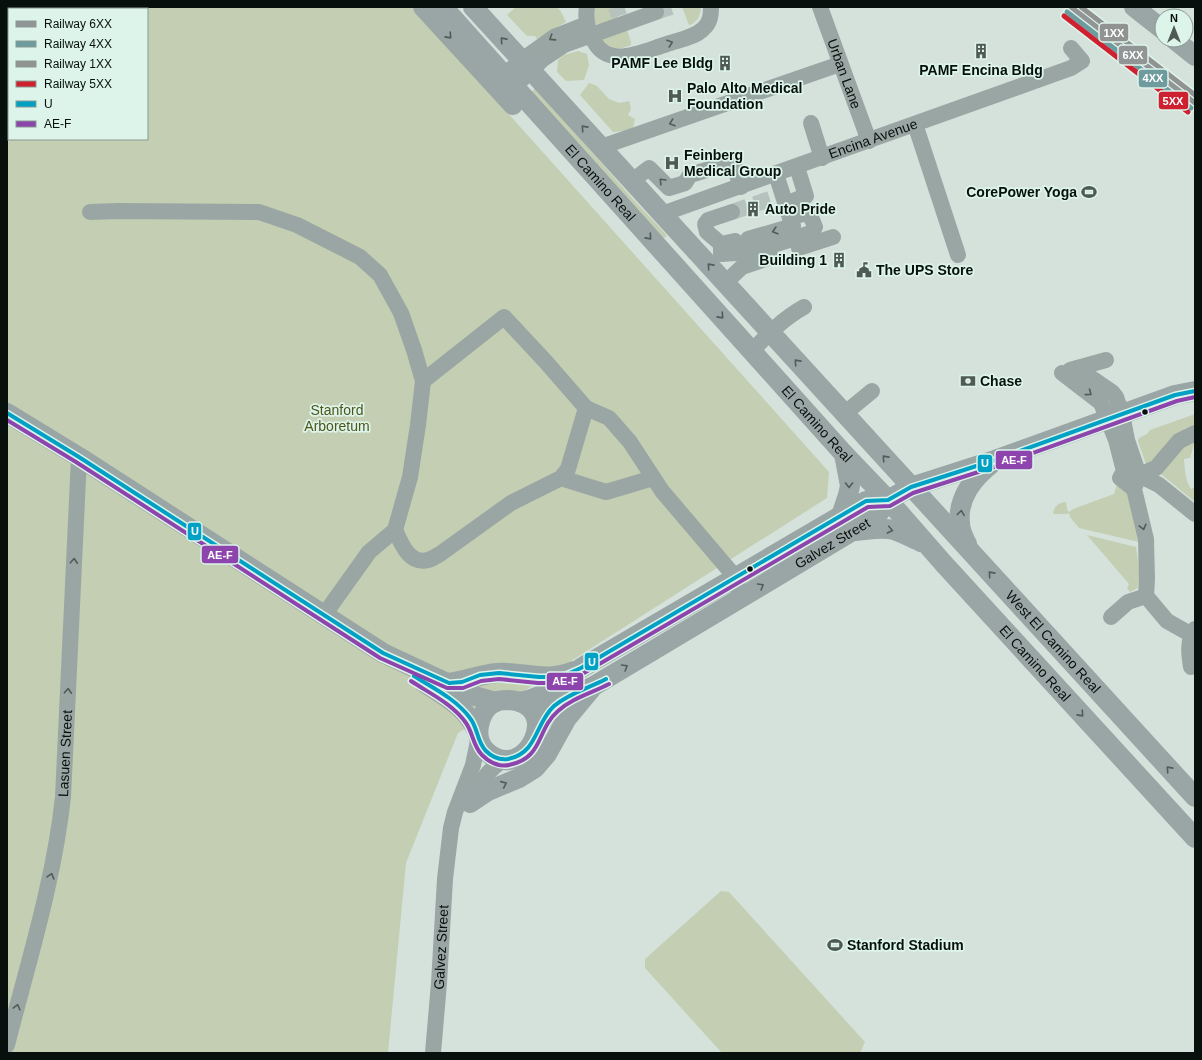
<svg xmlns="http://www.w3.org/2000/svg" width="1202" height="1060" font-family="Arial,sans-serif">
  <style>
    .green { fill: #c4ceb2; fill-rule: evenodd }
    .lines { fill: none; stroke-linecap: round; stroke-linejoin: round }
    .minor-tunnel { stroke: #b6c2bd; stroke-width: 16; stroke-dasharray: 16 8; stroke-linecap: butt }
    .minor { stroke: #9aa6a4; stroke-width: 16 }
    .major { stroke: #9aa6a5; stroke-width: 20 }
    .bus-1-casing { stroke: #ddf4ea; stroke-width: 7 }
    .bus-2-casing { stroke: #ddf4ea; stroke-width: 7 }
    .bus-1 { stroke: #00a1c4; stroke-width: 4 }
    .bus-2 { stroke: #8e44ad; stroke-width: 4 }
    .rail-1-casing { stroke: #ddf4ea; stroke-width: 8 }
    .rail-2-casing { stroke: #ddf4ea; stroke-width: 8 }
    .rail-3-casing { stroke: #ddf4ea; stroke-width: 8 }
    .rail-4-casing { stroke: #ddf4ea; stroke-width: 8 }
    .rail-1 { stroke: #929595; stroke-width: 5 }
    .rail-2 { stroke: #6e9b9e; stroke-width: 5 }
    .rail-3 { stroke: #909392; stroke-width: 5 }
    .rail-4 { stroke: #ce202f; stroke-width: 5 }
    .oneway { stroke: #515b59 }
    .oneway2 { stroke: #515b58 }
    .bus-dot { fill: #08100d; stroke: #ddf4ea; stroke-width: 1.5 }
    .labels { text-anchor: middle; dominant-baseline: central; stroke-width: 3.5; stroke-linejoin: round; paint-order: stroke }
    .poi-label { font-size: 14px; font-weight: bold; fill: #08100d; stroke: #ddf4ea; text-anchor: start }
    .street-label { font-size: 14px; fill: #08100d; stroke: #ddf4ea }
    .park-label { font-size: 14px; fill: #50551a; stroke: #ddf4ea }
    .line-badge { stroke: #ddf4ea; stroke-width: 1.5 }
    .badge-label { font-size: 11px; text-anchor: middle; font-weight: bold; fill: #fff }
  </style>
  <rect width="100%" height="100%" fill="#d5e2dc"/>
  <path class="green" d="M7 7H413L829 472 827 498 458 733 406 863 388 1053H7ZM9 9H147V139H9Z
    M516 7H556L560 10 566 22 537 39 535 36H527L507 15Z
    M593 7H614L619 20 598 25 594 22Z
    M682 7H701C700 16 698 21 690 25H689Z
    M626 27 631 42V45C617 51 612 49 600 40Z
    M578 51 587 54 589 65 584 80 566 81 557 72 558 60 564 55Z
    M589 83 597 86 609 99 619 103 629 101 631 109 628 115 635 119 633 128 625 131 613 132 580 95Z
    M536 88 633 199 664 232 667 236 664 238 660 235 531 92Z
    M1195 414V424C1173 433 1165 445 1152 465L1146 464 1138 441 1139 438 1147 434 1150 430Z
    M1195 441 1190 458 1184 459C1185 470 1185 479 1191 489L1195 487V502L1161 474 1177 450Z
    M1117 484 1126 488 1143 543 1079 528 1070 517 1069 513 1067 514H1053C1054 506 1058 503 1066 502L1067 509 1069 512 1073 509 1114 494Z
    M1087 535 1136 547 1140 574 1138 588 1130 592 1127 588 1129 584Z
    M721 891 729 892 865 1042 860 1053H722L645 968V959Z"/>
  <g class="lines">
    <path class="minor-tunnel" d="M616 7 619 16
      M656 12 671 7
      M732 212 770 199"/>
    <g class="minor">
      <path d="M587 7C585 18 587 27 592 37 606 71 641 52 667 44 678 40 694 38 703 29 710 23 711 16 711 7"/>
      <path id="s1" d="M820 7 869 141"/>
      <path d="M504 75 522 60 554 37 587 24"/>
      <path d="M514 87 543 59 564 45 656 12"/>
      <path d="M811 123 822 158"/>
      <path d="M915 124 958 255"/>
      <path d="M601 147 840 64"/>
      <path d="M632 181 649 168 669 188 685 183 690 175 733 162 741 187"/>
      <path d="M785 204 806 196 797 167"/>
      <path d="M90 212 118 211 259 212 297 225 360 257 380 275 401 313 414 350 423 381 418 425 410 477 395 530 369 552 324 615"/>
      <path d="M732 212 708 220 705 224 707 232 721 244 735 241"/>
      <path id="s2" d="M662 214 1071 68 1082 61 1071 48"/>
      <path d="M748 239 793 226 790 218"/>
      <path d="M721 244V254L751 252 811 233 815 227C809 209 806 213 790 218L776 174"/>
      <path d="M799 248 833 237"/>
      <path d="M725 283 742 267 771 257"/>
      <path d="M752 351C768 334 784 318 804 307"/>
      <path d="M1077 368 1112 392 1116 397 1122 414 1127 440 1139 475 1134 489 1146 539 1147 579 1146 596 1128 602 1111 617"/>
      <path d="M1070 370 1106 360"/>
      <path d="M1062 373 1101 403 1116 440 1124 471 1120 478 1134 489"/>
      <path d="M423 381 504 317 546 362 586 408 609 418 630 442 662 491 736 578 738 589"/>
      <path d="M844 414 872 391"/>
      <path d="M1139 475 1156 468 1179 441 1195 433"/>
      <path d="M1139 475 1159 485 1195 514"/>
      <path d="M561 478 606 492 653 478"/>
      <path d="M395 530C401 543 409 565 428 560 432 559 436 556 440 554L511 503 561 478 568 469 586 408"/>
      <path d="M1146 596 1167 621 1192 635"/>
      <path d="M1191 667C1189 655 1187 640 1195 629"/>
      <path d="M470 803C479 786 486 770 504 760"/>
      <path id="s3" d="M7 1045C28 963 54 881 63 797L79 457"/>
      <path id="s4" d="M433 1053 439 983 445 879 451 828 455 812 473 765 478 741"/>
    </g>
    <g class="major">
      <path d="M423 7 513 105"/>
      <path id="s5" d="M443 7 844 454 888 500 944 564 1195 838"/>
      <path id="s6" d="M473 7 1195 797"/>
      <path d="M1134 7 1162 29"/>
      <path d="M28 9 29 7"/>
      <path d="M1175 40 1195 56"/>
      <path d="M7 89 9 82"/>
      <path d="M7 413 79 457 383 653 475 696 496 702"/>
      <path d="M841 516 848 495 850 486 844 454"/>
      <path d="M856 531C868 530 882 527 894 530 903 533 912 538 921 542"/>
      <path d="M967 544C964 538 960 531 960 523 957 499 973 478 991 464"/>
      <path d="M422 681C445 697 466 706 478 733"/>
      <path d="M449 683C466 681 481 674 497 673 525 671 545 683 574 671"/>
      <path d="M507 700C566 702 526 786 487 752 472 739 478 711 495 702 499 700 504 700 507 700Z"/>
      <path d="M521 702C548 695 561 685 581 668L866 501 888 500 911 487 995 460 1175 395 1195 391"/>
      <path id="s7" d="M538 727C552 702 566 698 592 687L876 517 888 500"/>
      <path d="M470 803 488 791 519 778 535 768 547 754 567 718 591 689"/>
    </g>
    <g class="bus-1-casing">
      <path id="bus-1" d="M7 413 79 457 383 653 449 683 462 682 480 675 499 673 539 677H554L565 675 581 668 866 501 888 500 911 487 995 460 1175 395 1195 391
        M414 676C433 688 456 699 470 718 478 728 477 742 486 751 492 757 500 760 508 759 538 753 535 723 554 706 569 693 589 688 606 679"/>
    </g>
    <g class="bus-2-casing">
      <path id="bus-2" d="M7 420 76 462 380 658 447 688H463L481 681 499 679 538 683H555L567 681 584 673 868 507 890 506 913 493 997 466 1177 401 1195 397
        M411 681C429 693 453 704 466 723 473 733 473 746 482 755 489 762 499 767 509 765 544 758 536 730 558 711 572 698 592 693 609 684"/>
    </g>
    <use href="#bus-1" class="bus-1"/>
    <use href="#bus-2" class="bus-2"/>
    <g class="rail-1-casing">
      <path id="rail-1" d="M1071 7 1195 103"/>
    </g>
    <g class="rail-2-casing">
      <path id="rail-2" d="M1067 12 1191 108"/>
    </g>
    <g class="rail-3-casing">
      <path id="rail-3" d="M1081 7 1195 95"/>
    </g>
    <g class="rail-4-casing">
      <path id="rail-4" d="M1064 16 1188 112"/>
    </g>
    <use href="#rail-1" class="rail-1"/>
    <use href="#rail-2" class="rail-2"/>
    <use href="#rail-3" class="rail-3"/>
    <use href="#rail-4" class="rail-4"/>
  </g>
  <defs><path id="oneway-chevron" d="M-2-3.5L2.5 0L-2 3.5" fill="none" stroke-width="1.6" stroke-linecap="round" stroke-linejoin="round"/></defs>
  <g class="oneway">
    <use href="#oneway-chevron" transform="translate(449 36) rotate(48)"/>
    <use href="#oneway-chevron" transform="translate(503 40) rotate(-132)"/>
    <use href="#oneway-chevron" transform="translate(584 128) rotate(-132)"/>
    <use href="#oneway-chevron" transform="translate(649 237) rotate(48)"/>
    <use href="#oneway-chevron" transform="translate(710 266) rotate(-132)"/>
    <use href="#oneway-chevron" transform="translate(721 316) rotate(48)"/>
    <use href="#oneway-chevron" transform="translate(797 362) rotate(-132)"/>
    <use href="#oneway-chevron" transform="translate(885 458) rotate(-132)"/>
    <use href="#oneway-chevron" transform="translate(849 485) rotate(90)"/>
    <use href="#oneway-chevron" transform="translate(961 513) rotate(-82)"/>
    <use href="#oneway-chevron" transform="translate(890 530) rotate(11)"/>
    <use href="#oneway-chevron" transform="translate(991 574) rotate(-132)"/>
    <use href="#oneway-chevron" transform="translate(761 586) rotate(-31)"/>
    <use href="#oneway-chevron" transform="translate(625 667) rotate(-31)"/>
    <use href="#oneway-chevron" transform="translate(1081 714) rotate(48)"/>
    <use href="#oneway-chevron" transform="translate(1169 769) rotate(-132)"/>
    <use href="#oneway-chevron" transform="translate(504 784) rotate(-24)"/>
  </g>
  <g class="oneway2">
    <use href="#oneway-chevron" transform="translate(552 38) rotate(147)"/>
    <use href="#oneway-chevron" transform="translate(670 43) rotate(-19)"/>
    <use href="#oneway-chevron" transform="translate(672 123) rotate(161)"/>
    <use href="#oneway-chevron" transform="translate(662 181) rotate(-135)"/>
    <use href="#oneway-chevron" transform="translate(775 231) rotate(164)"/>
    <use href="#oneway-chevron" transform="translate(1089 393) rotate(37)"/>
    <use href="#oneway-chevron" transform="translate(1143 527) rotate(76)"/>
    <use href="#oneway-chevron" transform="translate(74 561) rotate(-87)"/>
    <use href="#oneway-chevron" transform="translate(68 691) rotate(-87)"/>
    <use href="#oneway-chevron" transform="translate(51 876) rotate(-74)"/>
    <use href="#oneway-chevron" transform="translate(17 1007) rotate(-76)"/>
  </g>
  <defs>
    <g id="building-bare" transform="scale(1.2)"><path d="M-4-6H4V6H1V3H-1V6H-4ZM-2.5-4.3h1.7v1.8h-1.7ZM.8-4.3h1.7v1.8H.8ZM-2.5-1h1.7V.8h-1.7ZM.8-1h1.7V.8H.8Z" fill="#505a55" stroke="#ddf4ea" stroke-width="2.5" paint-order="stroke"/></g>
    <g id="hospital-bare" transform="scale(1.2)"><path d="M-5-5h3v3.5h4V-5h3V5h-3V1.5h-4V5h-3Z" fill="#505a55" stroke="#ddf4ea" stroke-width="2.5" paint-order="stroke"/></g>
    <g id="stadium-bare" transform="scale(1.2)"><path d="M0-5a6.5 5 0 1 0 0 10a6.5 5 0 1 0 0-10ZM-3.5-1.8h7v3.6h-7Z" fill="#505a55" stroke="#ddf4ea" stroke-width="2.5" paint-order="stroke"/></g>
    <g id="civic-bare" transform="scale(1.2)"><path d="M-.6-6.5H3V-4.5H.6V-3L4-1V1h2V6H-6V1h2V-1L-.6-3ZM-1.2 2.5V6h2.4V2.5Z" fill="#505a55" stroke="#ddf4ea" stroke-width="2.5" paint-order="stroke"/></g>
    <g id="bank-bare" transform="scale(1.2)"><path d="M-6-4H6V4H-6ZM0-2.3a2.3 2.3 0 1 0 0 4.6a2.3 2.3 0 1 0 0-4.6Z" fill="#505a55" stroke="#ddf4ea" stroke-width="2.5" paint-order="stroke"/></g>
  </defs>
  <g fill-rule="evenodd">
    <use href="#building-bare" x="981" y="51"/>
    <use href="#building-bare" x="725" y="63"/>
    <use href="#hospital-bare" x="675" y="96"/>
    <use href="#hospital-bare" x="672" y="163"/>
    <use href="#stadium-bare" x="1089" y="192"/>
    <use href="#building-bare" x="753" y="209"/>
    <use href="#building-bare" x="839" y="260"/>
    <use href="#civic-bare" x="864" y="270"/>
    <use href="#bank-bare" x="968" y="381"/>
    <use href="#stadium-bare" x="835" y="945"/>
  </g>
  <g class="bus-dot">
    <circle cx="1145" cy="412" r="3.5"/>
    <circle cx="750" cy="569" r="3.5"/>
  </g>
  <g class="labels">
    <g class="poi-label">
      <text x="713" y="63" text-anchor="end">PAMF Lee Bldg</text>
      <text x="981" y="70" text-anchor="middle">PAMF Encina Bldg</text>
      <text x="687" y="88">Palo Alto Medical<tspan x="687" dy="16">Foundation</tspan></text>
      <text x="684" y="155">Feinberg<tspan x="684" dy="16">Medical Group</tspan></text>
      <text x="1077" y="192" text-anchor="end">CorePower Yoga</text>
      <text x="765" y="209">Auto Pride</text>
      <text x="827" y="260" text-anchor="end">Building 1</text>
      <text x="876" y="270">The UPS Store</text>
      <text x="980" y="381">Chase</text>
      <text x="847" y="945">Stanford Stadium</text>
    </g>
    <g class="street-label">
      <text stroke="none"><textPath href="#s1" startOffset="71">Urban Lane</textPath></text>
      <text stroke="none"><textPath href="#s2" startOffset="224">Encina Avenue</textPath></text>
      <text stroke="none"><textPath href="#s5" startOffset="236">El Camino Real</textPath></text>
      <text stroke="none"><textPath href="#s5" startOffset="560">El Camino Real</textPath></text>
      <text stroke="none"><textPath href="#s7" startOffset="349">Galvez Street</textPath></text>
      <text stroke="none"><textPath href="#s6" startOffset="860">West El Camino Real</textPath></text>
      <text stroke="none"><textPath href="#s5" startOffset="884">El Camino Real</textPath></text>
      <text stroke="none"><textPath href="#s3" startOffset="298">Lasuen Street</textPath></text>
      <text stroke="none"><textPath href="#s4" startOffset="106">Galvez Street</textPath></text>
    </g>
    <g class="park-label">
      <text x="337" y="410">Stanford<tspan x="337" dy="16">Arboretum</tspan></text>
    </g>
  </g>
  <g class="line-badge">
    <rect x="1099" y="23" width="30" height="19" rx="4" fill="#909392"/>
    <rect x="1118" y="45" width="30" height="20" rx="4" fill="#929595"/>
    <rect x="1138" y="69" width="30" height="19" rx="4" fill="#6e9b9e"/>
    <rect x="1158" y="91" width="31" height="19" rx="4" fill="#ce202f"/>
    <rect x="995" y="450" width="38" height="20" rx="4" fill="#8e44ad"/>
    <rect x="977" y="454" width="16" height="19" rx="4" fill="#00a1c4"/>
    <rect x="187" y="522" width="15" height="19" rx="4" fill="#00a1c4"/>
    <rect x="201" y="545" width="38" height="19" rx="4" fill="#8e44ad"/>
    <rect x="584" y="652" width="15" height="19" rx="4" fill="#00a1c4"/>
    <rect x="546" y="672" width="38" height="19" rx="4" fill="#8e44ad"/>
  </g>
  <g class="badge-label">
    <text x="1114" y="37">1XX</text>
    <text x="1133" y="59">6XX</text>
    <text x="1153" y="82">4XX</text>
    <text x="1173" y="105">5XX</text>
    <text x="1014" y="464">AE-F</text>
    <text x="985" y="467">U</text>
    <text x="195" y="535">U</text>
    <text x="220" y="559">AE-F</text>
    <text x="592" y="666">U</text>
    <text x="565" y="685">AE-F</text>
  </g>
  <rect width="1202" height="1060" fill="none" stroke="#08100d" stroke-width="16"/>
  <rect x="8" y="8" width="140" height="132" fill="#ddf4ea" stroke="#889992"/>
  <rect x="16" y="21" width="20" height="6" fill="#929595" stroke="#889992"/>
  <text x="44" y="28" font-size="12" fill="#08100d">Railway 6XX</text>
  <rect x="16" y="41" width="20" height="6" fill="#6e9b9e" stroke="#889992"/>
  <text x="44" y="48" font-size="12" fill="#08100d">Railway 4XX</text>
  <rect x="16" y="61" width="20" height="6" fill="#909392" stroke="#889992"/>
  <text x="44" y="68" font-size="12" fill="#08100d">Railway 1XX</text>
  <rect x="16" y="81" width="20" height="6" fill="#ce202f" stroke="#889992"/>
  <text x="44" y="88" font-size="12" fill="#08100d">Railway 5XX</text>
  <rect x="16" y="101" width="20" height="6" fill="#00a1c4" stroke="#889992"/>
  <text x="44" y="108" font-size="12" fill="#08100d">U</text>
  <rect x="16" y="121" width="20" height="6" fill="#8e44ad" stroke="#889992"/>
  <text x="44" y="128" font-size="12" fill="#08100d">AE-F</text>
  <g transform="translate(1174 28)"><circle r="19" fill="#ddf4ea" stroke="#889992"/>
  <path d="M0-3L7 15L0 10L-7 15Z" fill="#505a55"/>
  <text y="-6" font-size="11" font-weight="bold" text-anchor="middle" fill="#08100d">N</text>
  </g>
</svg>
